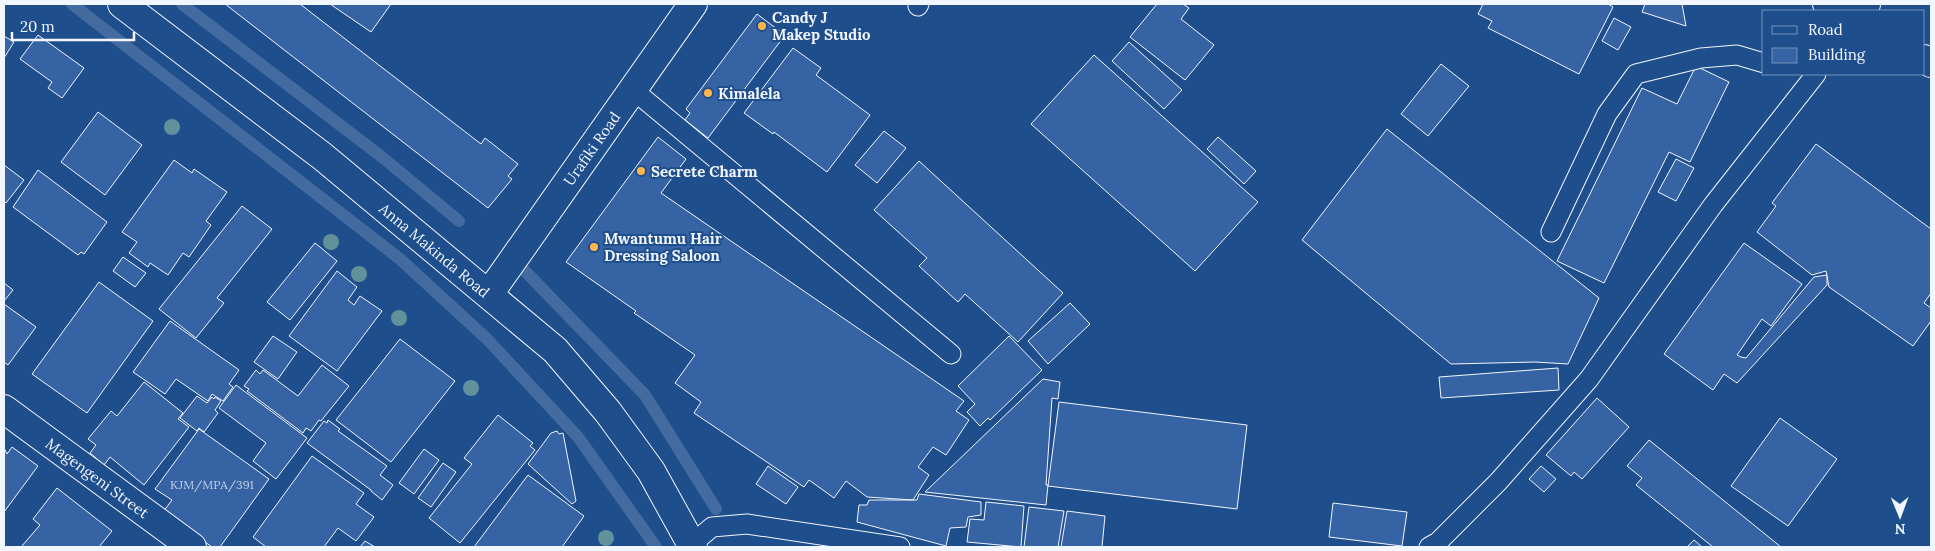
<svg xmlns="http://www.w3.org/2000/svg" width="1935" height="551" font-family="Lora,serif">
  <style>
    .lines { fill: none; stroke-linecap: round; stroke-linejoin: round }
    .stream { stroke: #446ba0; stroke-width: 12 }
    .building { fill: #3563a3; stroke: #f2f6ff }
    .lane-casing { stroke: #f2f6ff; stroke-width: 21 }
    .street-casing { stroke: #f2f6ff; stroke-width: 30 }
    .secondary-casing { stroke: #f2f6ff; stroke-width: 30 }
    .lane { stroke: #1f4e8c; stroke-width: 19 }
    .street { stroke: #1f4e8c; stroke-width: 28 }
    .secondary { stroke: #1f4e8c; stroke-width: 28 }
    .tree { fill: #61919a }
    .poi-dot { fill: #ffb74d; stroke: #1f4e8c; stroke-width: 2 }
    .labels { text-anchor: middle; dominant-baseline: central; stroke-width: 4; stroke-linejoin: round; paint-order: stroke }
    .number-label { font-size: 12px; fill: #c3d1e8 }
    .poi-label { font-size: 15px; font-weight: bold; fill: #f2f6ff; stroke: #1f4e8c; text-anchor: start }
    .street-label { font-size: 15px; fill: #f2f6ff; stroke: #1f4e8c }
  </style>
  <rect width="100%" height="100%" fill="#1f4e8c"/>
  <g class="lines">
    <path class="stream" d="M72 4 400 259 487 339 578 437 656 547
      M182 4 382 157 459 221
      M525 271 645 395 716 509"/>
  </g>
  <path class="building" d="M225 4H300L481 144 485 138 518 164 508 176 512 179 488 208Z
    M330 4H391L371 32Z
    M1157 4H1183L1189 8 1181 19 1214 45 1185 80 1130 37Z
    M1483 4H1608L1613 7 1579 74 1488 28 1492 21 1478 14Z
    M1645 4H1682L1686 26 1642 12Z
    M757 14 785 35 708 138 685 120 690 113 686 109Z
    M1614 18 1631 27 1618 50 1602 41Z
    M38 35 84 68 62 98 48 88 52 82 20 59Z
    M4 36 14 42 4 58Z
    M1129 42 1182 90 1164 109 1112 61Z
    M793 48 821 68 816 75 870 115 827 172 774 132 773 134 744 113Z
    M1094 55 1258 202 1195 271 1031 124Z
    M1441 64 1469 86 1428 136 1401 114Z
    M1696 66 1729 82 1690 162 1669 152 1604 283 1557 261 1642 88 1677 104Z
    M98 112 142 145 105 195 61 162Z
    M1387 129 1599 298 1568 364 1535 362 1451 364 1302 240Z
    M884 131 906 148 877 183 855 165Z
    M658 137 686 159 661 193 964 401 956 411 969 420 946 455 933 447 918 467 929 475 913 500 867 497 846 481 834 498 809 480 804 487 694 413 701 402 675 383 695 355 634 313 636 311 566 262Z
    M1218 137 1256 171 1244 184 1207 149Z
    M1816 144 1931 229V293L1924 303 1931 308V321L1913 346 1829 287 1826 271 1812 275 1757 232 1776 206 1772 203Z
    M1676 159 1694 168 1676 201 1658 192Z
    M174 160 192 173 194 169 227 192 206 221 211 225 189 257 183 253 168 275 150 263 148 267 129 253 137 242 122 232Z
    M919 161 1063 293 1018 342 965 294 958 302 919 266 927 258 874 210Z
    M4 165 24 180 6 203 4 201Z
    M38 170 107 222 84 254 81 252 78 255 13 207Z
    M242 206 272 229 217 298 224 303 196 338 159 309Z
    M315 243 337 261 290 320 267 302Z
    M1744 243 1802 284 1771 326 1762 319 1737 355 1741 357 1746 358 1814 277 1827 275V285L1737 383 1724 374 1713 390 1664 354Z
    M123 257 146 273 135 287 113 271Z
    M337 271 357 287 348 300 354 305 360 296 382 311 337 371 289 336Z
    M99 282 153 321 87 413 32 374Z
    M4 283 13 290 4 301Z
    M1070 303 1090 324 1048 364 1028 341Z
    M4 304 36 327 8 365 4 362Z
    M170 321 239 370 229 384 233 387 223 401 212 394 208 401 176 379 165 394 133 372Z
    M273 336 297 352 278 379 254 362Z
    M1009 336 1042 370 990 420 988 418 980 426 967 412 975 404 958 386Z
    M400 339 455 381 391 462 336 420Z
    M322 365 349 386 321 421 319 420 311 431 306 428 303 433 247 391 249 389 244 386 256 370 260 374 263 370 298 396Z
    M1558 368 1559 390 1441 398 1439 377Z
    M1043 379 1060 382 1058 399 1052 398 1046 485H1048L1046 505 925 492Z
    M144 382 183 413 178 419 189 427 144 485 110 457 104 465 90 453 96 445 88 439 111 411 117 416Z
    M236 385 307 438 276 479 253 461 266 443 219 408Z
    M197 396 207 403 212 397 214 399 215 397 221 401 215 410 218 413 204 432 199 428 197 431 180 418Z
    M1597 398 1629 427 1582 479 1574 472 1571 476 1546 455Z
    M1059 402 1247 425 1237 509 1048 486Z
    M498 415 533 443 530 446 535 450 460 543 429 518 472 464 464 458Z
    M1780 418 1837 459 1788 526 1731 486Z
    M328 420 340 429 338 431 387 466 380 475 393 485 382 500 371 491V490L307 443 324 421 327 423Z
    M199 429 269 479 220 547H212L163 512 172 500 155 489Z
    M557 431 559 434 563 433 576 501 572 504 528 464 551 433Z
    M1649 440 1781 547H1713L1636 485 1642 478 1627 466Z
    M12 447 38 466 4 512V448L7 454Z
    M424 449 439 460 414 494 399 483Z
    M312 456 364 493 356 504 374 517 356 541 338 528 324 547H266L253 537Z
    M443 463 456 472 431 507 418 498Z
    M768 466 798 487 786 504 756 484Z
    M1541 466 1556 479 1544 492 1529 479Z
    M528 475 584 516 562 547H474Z
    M57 488 112 531 99 547H21L40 525 33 519Z
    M919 494 981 502V515L968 517 966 527 950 528 946 546 857 522 859 505H867L869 500H917Z
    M986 502 1024 506 1021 547 967 542 970 519 984 520Z
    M1333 503 1407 512 1402 546 1329 537Z
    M1029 507 1064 511 1058 547H1024Z
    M1067 511 1105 516 1102 547H1061Z
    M1694 540 1702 547H1687Z
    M365 541 375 547H360Z"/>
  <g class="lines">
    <g class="lane-casing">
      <path id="lane" d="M918 6 919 4
        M632 89 951 354
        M1551 232 1607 114 1636 74 1701 58 1737 55 1764 63
        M692 544 712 527 747 524 900 547
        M1429 547 1438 542 1498 482 1589 379 1713 205 1816 74"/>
    </g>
    <g class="street-casing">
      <g id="street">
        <path d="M1860 11 1866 4"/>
        <path id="s1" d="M489 294 693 4"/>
        <path id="s2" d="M4 409 192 547"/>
      </g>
    </g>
    <g class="secondary-casing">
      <g id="secondary">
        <path id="s3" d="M122 4 322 156 555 350 608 412 651 471 693 547"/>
        <path d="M1827 4 1842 11"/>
        <path d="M1924 59 1931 63"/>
      </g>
    </g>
    <use href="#lane" class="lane"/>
    <use href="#street" class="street"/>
    <use href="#secondary" class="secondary"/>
  </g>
  <g class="tree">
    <circle cx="172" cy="127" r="8"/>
    <circle cx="331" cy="242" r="8"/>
    <circle cx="359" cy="274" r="8"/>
    <circle cx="399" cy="318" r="8"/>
    <circle cx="471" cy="388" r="8"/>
    <circle cx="606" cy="538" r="8"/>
  </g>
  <g class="poi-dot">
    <circle cx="762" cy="26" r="5"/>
    <circle cx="708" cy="93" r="5"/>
    <circle cx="641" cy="171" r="5"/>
    <circle cx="594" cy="247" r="5"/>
  </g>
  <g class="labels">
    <g class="number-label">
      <text x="212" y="484">KJM/MPA/391</text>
    </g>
    <g class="poi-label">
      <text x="772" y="17">Candy J<tspan x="772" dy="17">Makep Studio</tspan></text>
      <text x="718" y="93">Kimalela</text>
      <text x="651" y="171">Secrete Charm</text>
      <text x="604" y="238">Mwantumu Hair<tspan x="604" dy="17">Dressing Saloon</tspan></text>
    </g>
    <g class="street-label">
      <text stroke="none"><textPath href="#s1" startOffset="178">Urafiki Road</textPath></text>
      <text stroke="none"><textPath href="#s3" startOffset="398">Anna Makinda Road</textPath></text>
      <text stroke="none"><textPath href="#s2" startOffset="116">Magengeni Street</textPath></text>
    </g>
  </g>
  <rect width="1935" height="551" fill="none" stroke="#f2f6ff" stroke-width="10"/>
  <rect x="1762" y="10" width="162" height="65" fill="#1f4e8c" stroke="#7391ba"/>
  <rect x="1772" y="26" width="25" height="8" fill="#1f4e8c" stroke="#7391ba"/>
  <text x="1808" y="35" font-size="15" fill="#f2f6ff">Road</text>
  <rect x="1772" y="48" width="25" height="15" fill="#3563a3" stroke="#7391ba"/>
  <text x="1808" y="60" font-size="15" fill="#f2f6ff">Building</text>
  <g transform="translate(1900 516) rotate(179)" stroke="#1f4e8c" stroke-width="4" paint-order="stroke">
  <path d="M0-4L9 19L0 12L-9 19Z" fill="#f2f6ff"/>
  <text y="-8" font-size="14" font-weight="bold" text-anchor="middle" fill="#f2f6ff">N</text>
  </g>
  <path d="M12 32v8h122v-8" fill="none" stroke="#f2f6ff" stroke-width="2.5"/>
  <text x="20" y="32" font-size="15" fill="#f2f6ff" stroke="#1f4e8c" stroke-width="4" paint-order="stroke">20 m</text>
</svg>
